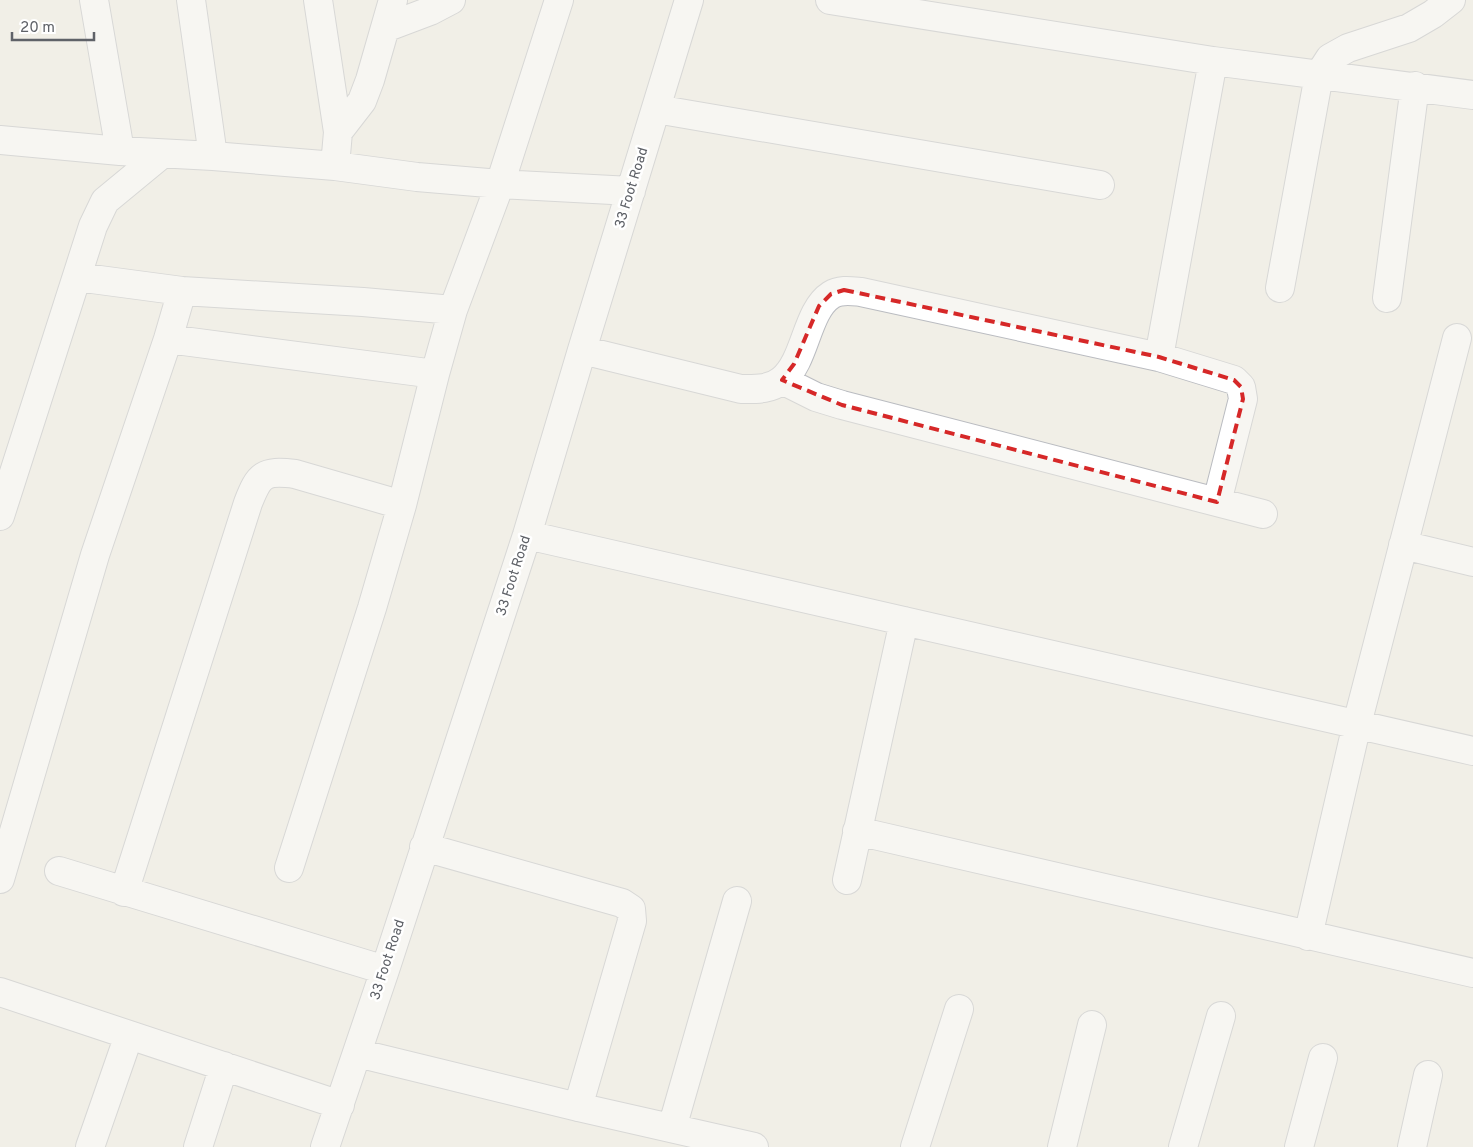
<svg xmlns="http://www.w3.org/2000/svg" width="1473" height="1147" font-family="Overpass,sans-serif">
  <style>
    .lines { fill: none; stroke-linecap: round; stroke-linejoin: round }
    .minor-casing { stroke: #babcc1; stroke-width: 30 }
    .minor { stroke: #fff; stroke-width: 28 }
    .marked { fill: none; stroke: #d62828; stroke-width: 4; stroke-dasharray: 10 6; stroke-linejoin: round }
    .labels { text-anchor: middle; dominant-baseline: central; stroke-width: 5; stroke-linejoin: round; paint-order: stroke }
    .street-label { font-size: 14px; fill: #5f6268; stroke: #fff }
  </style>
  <rect width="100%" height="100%" fill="#f1efe7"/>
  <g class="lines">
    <g class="minor-casing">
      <path id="minor" d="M94 0 120 151
        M191 0 213 156 335 166 417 177 500 184 631 191
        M318 0 338 132 335 166
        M830 0 1213 61 1473 95
        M385 28 430 11 451 0
        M656 109 1100 185
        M338 132 362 101 370 80 393 0
        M0 140 120 151 213 156
        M77 277 182 291 363 302 453 310
        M1280 288 1319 75 1330 58 1348 48 1409 28 1433 14 1451 0
        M1387 298 1415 86
        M168 339 435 374
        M582 350 741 389C755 389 770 390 782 380 806 361 806 311 831 295 840 289 851 291 861 292L1159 357 1234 380 1241 387 1243 399 1217 502
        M1159 357 1213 61
        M782 380 816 397 842 405 1263 514
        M0 516 93 226 105 201 162 154
        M527 535 1473 751
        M1403 545 1473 562
        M857 831 1473 973
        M424 847 622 903 631 909 632 921 578 1107
        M289 868 372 608 402 505 435 374 453 310 500 184 559 0
        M59 871 385 970
        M0 879 95 555 168 339 182 291
        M847 880 904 621
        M124 892 248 503C259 475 263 470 295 474L402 505
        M1308 936 1357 724 1457 338
        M0 992 340 1105
        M357 1053 578 1107 754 1147
        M672 1128 737 901
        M90 1147 129 1035
        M198 1147 224 1066
        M325 1147 385 970 527 535 582 350 689 0
        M915 1147 959 1009
        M1062 1147 1092 1025
        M1183 1147 1221 1016
        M1299 1147 1323 1058
        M1412 1147 1428 1075"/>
    </g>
    <use href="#minor" class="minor"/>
  </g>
  <path d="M0 0H1473V1147H0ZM844 290 1159 357 1234 380 1241 387 1243 399 1217 502 842 405 782 380 794 364 819 306 831 294Z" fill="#f1efe7" fill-opacity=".55" fill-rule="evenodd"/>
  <path class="marked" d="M844 290 1159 357 1234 380 1241 387 1243 399 1217 502 842 405 782 380 794 364 819 306 831 294Z"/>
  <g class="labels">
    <g class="street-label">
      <text transform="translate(632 188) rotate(-73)">33 Foot Road</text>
      <text transform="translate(514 576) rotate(-72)">33 Foot Road</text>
      <text transform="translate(388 960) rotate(-72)">33 Foot Road</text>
    </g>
  </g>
  <path d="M12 32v8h82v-8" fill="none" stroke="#5f6268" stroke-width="2.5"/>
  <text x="20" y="32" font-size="15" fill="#5f6268" stroke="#ffffff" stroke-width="4" paint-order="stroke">20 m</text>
</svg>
